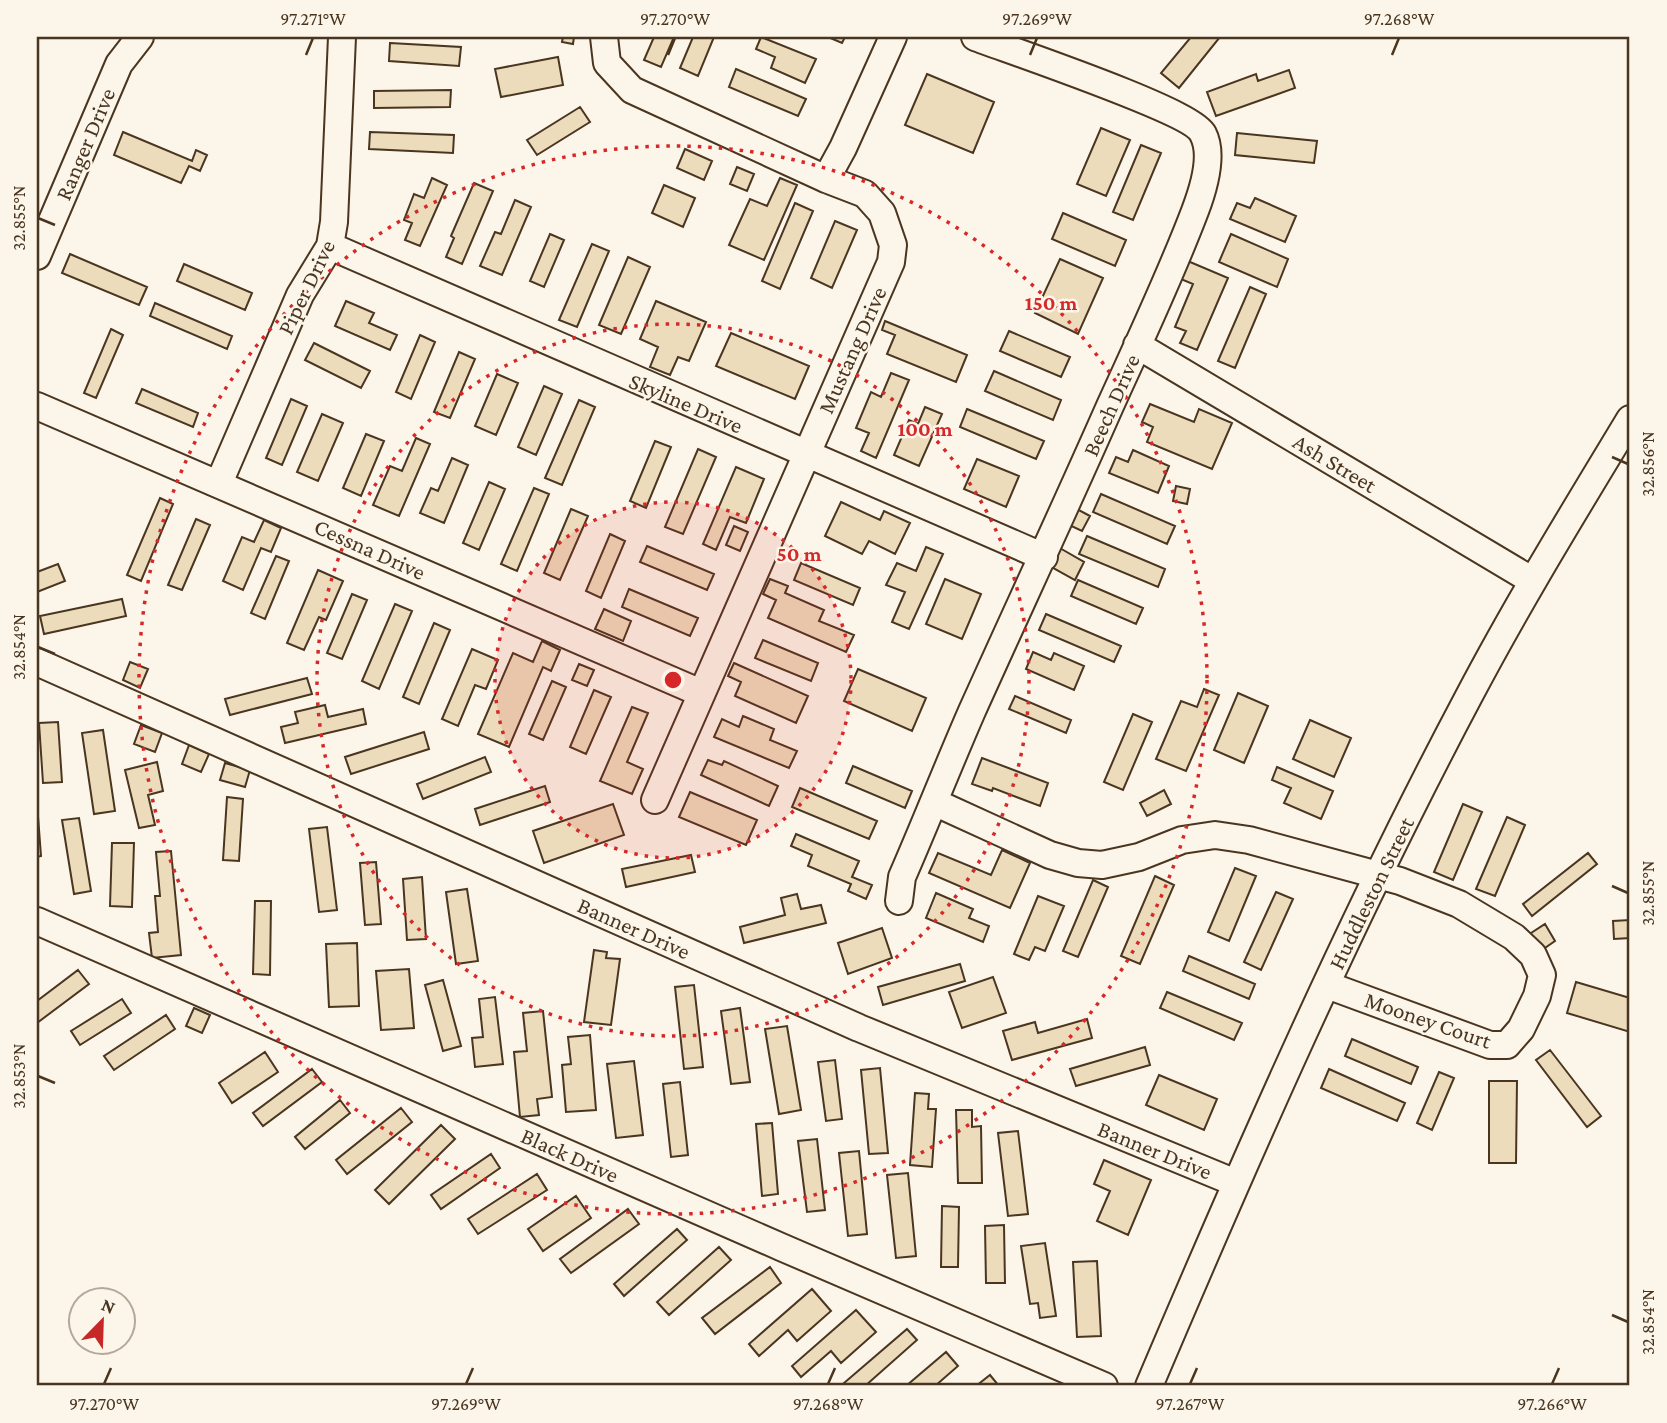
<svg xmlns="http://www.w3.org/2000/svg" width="1667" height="1423" font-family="'Crimson Pro',serif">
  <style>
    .building { fill: #ecdcbc; stroke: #4a3520; stroke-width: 2 }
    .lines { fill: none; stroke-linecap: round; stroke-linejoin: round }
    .minor-casing { stroke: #4a3520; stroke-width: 30 }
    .minor { stroke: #fbf6e9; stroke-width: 26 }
    .ticks { fill: none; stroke: #4a3520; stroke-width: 2.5 }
    .ring { fill: none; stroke: #d62828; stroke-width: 3.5; stroke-dasharray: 3.5 7 }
    .labels { text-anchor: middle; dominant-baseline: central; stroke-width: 5; stroke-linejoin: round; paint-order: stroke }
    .street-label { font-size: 23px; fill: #4a3520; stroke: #fbf6e9 }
    .centre { fill: #d62828; stroke: #fbf6e9; stroke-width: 3.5 }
    .ring-label { font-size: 21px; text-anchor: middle; font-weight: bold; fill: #d62828; stroke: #fbf6e9; stroke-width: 5; stroke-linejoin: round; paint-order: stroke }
    .neatline { fill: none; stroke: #4a3520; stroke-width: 2.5 }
    .ticks-label { font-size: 18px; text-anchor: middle; fill: #4a3520 }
  </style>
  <rect width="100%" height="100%" fill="#fbf6e9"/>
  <path class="building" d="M563 37H574L573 44 562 42Z
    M654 37H674L661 67 644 60Z
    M693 37H714L698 76 680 68Z
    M761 37 816 59 805 83 771 68 775 57 756 49Z
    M828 37H845L842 43Z
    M1191 37H1220L1179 88 1161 73Z
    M390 43 461 47 459 66 389 61Z
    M558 57 563 85 501 97 495 69Z
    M736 69 806 99 798 116 729 87Z
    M1289 70 1295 88 1216 116 1207 92 1256 74 1258 81Z
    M927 74 994 102 973 153 905 125Z
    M451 90 450 107 374 108V91Z
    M580 107 590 122 537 155 527 140Z
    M1101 128 1130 140 1106 196 1077 184Z
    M123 132 192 161 196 150 207 155 200 171 189 166 181 183 114 155Z
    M370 132 454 135 453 153 369 149Z
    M1237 133 1317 141 1314 163 1235 155Z
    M1141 145 1161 153 1133 220 1113 212Z
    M685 149 712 161 704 180 677 168Z
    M737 167 754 174 747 191 730 184Z
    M432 178 447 185 420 246 405 240 412 223 404 220 414 194 424 198Z
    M780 178 797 185 764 260 729 245 750 199 767 206Z
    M474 183 493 191 462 264 446 257 454 238 451 236Z
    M664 185 695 198 683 227 652 213Z
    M1255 198 1296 216 1285 242 1230 219 1237 203 1250 208Z
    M515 200 531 207 502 275 480 266 495 232 501 234Z
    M795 203 813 211 780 289 762 281Z
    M1063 213 1126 240 1115 266 1052 239Z
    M835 221 857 230 832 288 811 278Z
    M550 234 564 240 544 287 530 281Z
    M1231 234 1288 259 1277 287 1219 262Z
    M592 244 609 251 577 327 559 320Z
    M70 254 147 287 139 305 62 273Z
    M628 257 650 267 621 334 599 325Z
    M1060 259 1103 278 1078 334 1035 313Z
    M1183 259 1228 278 1197 350 1180 343 1186 331 1175 327 1193 284 1176 277Z
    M184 264 252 293 245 310 177 281Z
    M1250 287 1266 294 1235 368 1218 361Z
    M346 301 374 313 369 323 397 335 390 350 335 326Z
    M656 301 706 322 689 361 678 357 670 375 650 367 658 347 640 339Z
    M155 303 232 336 227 349 150 316Z
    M885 321 967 355 956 382 887 354 895 335 882 330Z
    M111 329 123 335 96 398 84 393Z
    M1009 331 1070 357 1061 377 1000 351Z
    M731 333 809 366 795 399 716 366Z
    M420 335 435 342 411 399 396 392Z
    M314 343 370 371 361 388 305 360Z
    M459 352 475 359 450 418 434 412Z
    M994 371 1061 400 1053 420 985 391Z
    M891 373 909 380 876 458 861 451 869 433 856 428 871 392 881 397Z
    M497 374 518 383 496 435 475 426Z
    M544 386 562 394 536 455 518 447Z
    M142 389 198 413 193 427 136 403Z
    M291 399 307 406 282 465 266 458Z
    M579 400 595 407 562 485 545 478Z
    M1150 404 1194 422 1199 409 1232 423 1212 469 1147 442 1153 427 1142 422Z
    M925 407 942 414 919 466 894 455 909 420 918 424Z
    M967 409 1044 441 1036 459 960 427Z
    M322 414 343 423 318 481 297 472Z
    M366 434 384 441 361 496 343 488Z
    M416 438 430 444 399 516 373 505 390 466 402 471Z
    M655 441 671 447 646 508 630 501Z
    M698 449 716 457 683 534 665 527Z
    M1133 450 1169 466 1158 493 1109 473 1116 457 1128 462Z
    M452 458 468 465 444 523 420 513 431 488 438 491Z
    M977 459 1019 476 1006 507 964 489Z
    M736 467 764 479 746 523 730 517 716 550 703 544Z
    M489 482 505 489 479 550 463 543Z
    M1176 486 1190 489 1187 504 1173 501Z
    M534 488 549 494 517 571 501 564Z
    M1101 494 1175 526 1167 544 1093 512Z
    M160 498 173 504 141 581 127 575Z
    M841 502 880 520 884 511 910 523 895 554 869 541 862 554 825 536Z
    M1075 508 1090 516 1082 531 1067 524Z
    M571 509 588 516 560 580 544 573Z
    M196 519 210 525 182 590 168 585Z
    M264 520 281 528 271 552 261 548 243 590 223 581 242 537 254 542Z
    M734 526 748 532 740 551 726 545Z
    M610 534 625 541 601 598 586 591Z
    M1087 536 1165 569 1158 587 1079 554Z
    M647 546 714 574 707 590 640 562Z
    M926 547 943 554 909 629 892 622 905 592 886 585 897 563 916 571Z
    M1058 547 1084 562 1075 580 1048 565Z
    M276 556 289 561 265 619 251 613Z
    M801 563 860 588 853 605 794 580Z
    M58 564 65 581 37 592V572Z
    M318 570 343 581 326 620 319 617 304 650 287 643Z
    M770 579 788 586 785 593 824 610 819 621 854 635 846 652 768 618 776 600 763 594Z
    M945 579 981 594 962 639 926 624Z
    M1078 580 1143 608 1136 624 1071 596Z
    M629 589 698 618 690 636 622 607Z
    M352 594 367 600 342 659 327 653Z
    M122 599 126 616 44 634 40 616Z
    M395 604 412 611 379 689 362 681Z
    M604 609 631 621 623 641 595 629Z
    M1046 614 1121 646 1114 662 1039 630Z
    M434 623 450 630 419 704 403 697Z
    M763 640 818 663 811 681 755 658Z
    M542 641 560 650 551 671 543 667 509 747 478 734 513 653 533 662Z
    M472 649 498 660 486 689 475 685 458 726 442 719Z
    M1033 652 1051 660 1054 653 1084 666 1074 690 1026 669Z
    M130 662 148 669 140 688 123 680Z
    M734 663 808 696 796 723 735 696 741 682 728 676Z
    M579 664 594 670 587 686 572 680Z
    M858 669 926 698 912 731 844 701Z
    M307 678 312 694 230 715 225 699Z
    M552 681 566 687 543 740 529 734Z
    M1204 689 1219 695 1186 771 1156 759 1181 701 1197 707Z
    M594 690 611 697 586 754 570 747Z
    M1238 693 1268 706 1244 763 1214 750Z
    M1015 696 1071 720 1066 733 1009 709Z
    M325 705 328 717 363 709 366 724 285 743 281 727 298 723 295 712Z
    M632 707 648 713 627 762 643 769 632 794 600 781Z
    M1133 714 1152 722 1123 790 1104 782Z
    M743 716 774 729 770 740 797 751 789 768 714 737 722 719 739 727Z
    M1310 720 1351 738 1334 777 1293 759Z
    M58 722 62 782 43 783 39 723Z
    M141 725 162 733 155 752 134 744Z
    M103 730 115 811 94 814 82 733Z
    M424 732 429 749 351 774 345 757Z
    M189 745 209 754 201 772 182 764Z
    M485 757 491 772 423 799 417 784Z
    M982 758 1048 783 1040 806 993 788 992 791 972 784Z
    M708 760 722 765 724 761 778 786 769 806 701 775Z
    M157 762 163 791 148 795 155 825 139 828 125 770Z
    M225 763 250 770 245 787 220 780Z
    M853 766 912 791 905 808 846 783Z
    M1277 767 1333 791 1321 819 1284 803 1291 788 1272 780Z
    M545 786 550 802 480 825 475 809Z
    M800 788 877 821 869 839 792 807Z
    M1164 790 1171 804 1147 816 1140 803Z
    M690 792 757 820 746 845 679 817Z
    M227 797 243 799 239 861 223 860Z
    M37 803 41 856 37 857Z
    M613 804 624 835 544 863 533 831Z
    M1463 804 1482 812 1453 880 1434 872Z
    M1507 817 1525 825 1495 896 1476 889Z
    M79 818 91 891 74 894 62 820Z
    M327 827 337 910 319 912 309 829Z
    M796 834 859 861 852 877 872 885 866 899 848 891 851 884 808 866 812 855 791 846Z
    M112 843H134L132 907 110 906Z
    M1002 850 1030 863 1010 908 929 873 938 853 991 875Z
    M171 851 181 955 152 958 149 933 158 932 155 896H160L156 852Z
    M1588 853 1597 864 1532 916 1523 904Z
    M691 855 695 872 626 887 622 869Z
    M376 862 381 924 365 925 360 863Z
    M1235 868 1256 876 1229 941 1208 932Z
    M1155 876 1174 885 1140 964 1121 956Z
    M422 877 426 939 407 940 403 879Z
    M1093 880 1108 887 1078 957 1063 951Z
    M467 889 478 961 456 964 446 892Z
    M1276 892 1293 899 1261 970 1244 962Z
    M936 893 973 909 969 918 989 926 983 942 926 918Z
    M797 894 801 909 821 905 826 923 744 943 740 927 785 915 781 898Z
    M1038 896 1064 906 1045 951 1035 947 1029 960 1014 954Z
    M255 901H271L270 975 253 974Z
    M1630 920V938L1614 939 1613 921Z
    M1545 924 1555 941 1539 952 1528 935Z
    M882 928 892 958 848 974 838 943Z
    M357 943 359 1006 329 1007 326 944Z
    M594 950 607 952 606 958 620 959 611 1025 584 1022Z
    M1189 956 1255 984 1249 999 1183 971Z
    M960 964 965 981 883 1005 878 987Z
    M409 969 414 1028 381 1030 376 971Z
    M78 970 89 984 37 1023V1001Z
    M993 977 1006 1013 962 1028 949 992Z
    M443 980 461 1046 443 1051 425 985Z
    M1576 982 1630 998V1032L1567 1013Z
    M694 985 703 1067 684 1069 675 987Z
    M1167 992 1242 1023 1234 1040 1160 1008Z
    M495 997 503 1064 475 1067 472 1038 483 1037 479 999Z
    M122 999 131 1013 80 1045 71 1031Z
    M194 1008 210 1015 202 1033 186 1026Z
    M740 1008 750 1082 731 1084 721 1011Z
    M543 1011 552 1097 537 1099 539 1115 520 1117 514 1052 527 1051 523 1013Z
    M166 1015 175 1029 114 1070 104 1056Z
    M1087 1019 1092 1038 1012 1060 1003 1031 1035 1022 1038 1033Z
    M787 1026 801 1110 779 1114 765 1029Z
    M590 1035 596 1110 566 1112 562 1065 571 1064 568 1037Z
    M1352 1039 1418 1067 1411 1084 1345 1056Z
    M1145 1047 1150 1065 1076 1086 1070 1069Z
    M1550 1050 1601 1116 1587 1127 1536 1060Z
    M265 1052 278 1072 232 1103 219 1083Z
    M835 1060 842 1119 826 1121 818 1062Z
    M634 1061 643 1135 616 1138 607 1064Z
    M880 1068 888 1153 869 1154 861 1070Z
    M312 1069 322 1082 263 1126 253 1113Z
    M1329 1069 1405 1103 1397 1121 1321 1088Z
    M1439 1072 1454 1078 1432 1130 1417 1123Z
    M1159 1075 1217 1099 1204 1130 1146 1105Z
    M1489 1081H1517L1516 1163H1489Z
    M680 1082 688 1155 671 1157 663 1084Z
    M915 1093 929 1094 928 1109H936L932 1167 910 1165Z
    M340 1100 350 1113 305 1149 295 1137Z
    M401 1108 412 1122 347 1174 336 1160Z
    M956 1110H972V1127L981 1126 982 1183H958Z
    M772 1123 778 1194 762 1196 756 1124Z
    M441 1125 455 1139 389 1204 375 1190Z
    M1018 1131 1028 1214 1008 1216 998 1133Z
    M817 1139 825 1210 807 1212 798 1141Z
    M859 1151 867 1234 848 1236 839 1153Z
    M491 1154 500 1168 441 1209 431 1195Z
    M1104 1160 1151 1180 1128 1235 1097 1221 1110 1191 1094 1184Z
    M908 1173 916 1256 896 1258 887 1175Z
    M537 1174 547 1190 478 1234 468 1219Z
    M576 1196 591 1218 543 1251 528 1229Z
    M942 1206 959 1207 958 1267H941Z
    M628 1209 639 1224 571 1273 560 1259Z
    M1004 1225 1005 1283H986L985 1226Z
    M677 1229 687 1240 624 1296 614 1284Z
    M1045 1243 1056 1316 1040 1318 1038 1303 1030 1304 1021 1246Z
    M719 1247 731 1260 669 1315 657 1302Z
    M1097 1261 1101 1336 1077 1337 1073 1262Z
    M770 1267 781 1283 715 1334 702 1318Z
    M812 1289 831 1311 797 1341 788 1330 759 1356 749 1344Z
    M856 1310 876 1332 841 1363 831 1351 801 1377 792 1366Z
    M907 1329 917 1340 865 1386H847L844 1383Z
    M946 1352 958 1366 935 1386H906Z
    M990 1375 999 1386H976Z"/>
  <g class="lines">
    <g class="minor-casing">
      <path id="minor" d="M604 37 607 63 632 90 826 179 865 194 882 213 893 245 891 262 655 800
        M826 179 843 148 893 37
        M330 246 1044 557
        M37 256 119 64 140 37
        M1137 345 1533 581
        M37 406 701 693
        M219 483 300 295 330 246 334 222 342 37
        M37 662 859 1028 1236 1183
        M934 802 1050 855 1078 863 1102 865 1139 857 1182 840 1215 835 1249 840 1400 881 1459 904 1514 937 1533 955 1542 975 1537 996 1521 1029 1507 1045H1490L1327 985
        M899 901 902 877C926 822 948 766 972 711 1018 609 1065 508 1110 406 1139 342 1170 277 1195 211 1203 190 1214 155 1203 134 1192 111 1009 50 975 37
        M37 921 781 1247 1104 1386
        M1149 1386C1248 1153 1350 920 1469 696 1519 601 1575 510 1630 419"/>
    </g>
    <use href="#minor" class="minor"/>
  </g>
  <path class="ticks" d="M306 55 313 38M668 55 675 38M1030 55 1037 38M1392 55 1399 38M38 218 55 225M1612 457 1628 464M38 647 55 654M1612 886 1628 893M38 1076 55 1083M1612 1315 1628 1322M104 1384 111 1368M466 1384 473 1368M828 1384 835 1368M1190 1384 1197 1368M1552 1384 1559 1368"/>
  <circle cx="673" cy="680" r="178" fill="#d62828" fill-opacity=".12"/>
  <g class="ring">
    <circle cx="673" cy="680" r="178"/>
    <circle cx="673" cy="680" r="356"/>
    <circle cx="673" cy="680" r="534"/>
  </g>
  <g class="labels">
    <g class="street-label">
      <text transform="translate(85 144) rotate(-67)">Ranger Drive</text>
      <text transform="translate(306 287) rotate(-64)">Piper Drive</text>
      <text transform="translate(852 350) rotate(-66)">Mustang Drive</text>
      <text transform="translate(686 403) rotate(23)">Skyline Drive</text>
      <text transform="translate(1111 405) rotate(-66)">Beech Drive</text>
      <text transform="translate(1335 463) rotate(31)">Ash Street</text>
      <text transform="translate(370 549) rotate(24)">Cessna Drive</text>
      <text transform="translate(1371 893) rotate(-64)">Huddleston Street</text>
      <text transform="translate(634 928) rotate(24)">Banner Drive</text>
      <text transform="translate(1428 1020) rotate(19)">Mooney Court</text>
      <text transform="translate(1155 1150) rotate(22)">Banner Drive</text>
      <text transform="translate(570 1155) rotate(24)">Black Drive</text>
    </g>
  </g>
  <circle cx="673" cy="680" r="10" class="centre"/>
  <g class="ring-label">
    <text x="1051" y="310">150 m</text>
    <text x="925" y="436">100 m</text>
    <text x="799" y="561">50 m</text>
  </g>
  <rect width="1667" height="1423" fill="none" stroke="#fbf6e9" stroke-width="77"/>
  <g transform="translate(102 1321) rotate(23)"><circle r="33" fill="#fbf6e9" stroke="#b4a999" stroke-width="2"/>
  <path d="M0-5L12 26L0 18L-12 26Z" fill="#c62828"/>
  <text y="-10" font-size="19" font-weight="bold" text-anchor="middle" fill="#4a3520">N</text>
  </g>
  <rect x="38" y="38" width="1590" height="1346" class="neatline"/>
  <g class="ticks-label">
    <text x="313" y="25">97.271°W</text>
    <text x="675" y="25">97.270°W</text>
    <text x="1037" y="25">97.269°W</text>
    <text x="1399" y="25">97.268°W</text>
    <text transform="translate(19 218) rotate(-90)" y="6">32.855°N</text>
    <text transform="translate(1648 464) rotate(-90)" y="6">32.856°N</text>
    <text transform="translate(19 647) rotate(-90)" y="6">32.854°N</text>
    <text transform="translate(1648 893) rotate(-90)" y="6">32.855°N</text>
    <text transform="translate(19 1076) rotate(-90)" y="6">32.853°N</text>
    <text transform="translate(1648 1322) rotate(-90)" y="6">32.854°N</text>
    <text x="104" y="1410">97.270°W</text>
    <text x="466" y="1410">97.269°W</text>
    <text x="828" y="1410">97.268°W</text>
    <text x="1190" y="1410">97.267°W</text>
    <text x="1552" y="1410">97.266°W</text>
  </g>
</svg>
